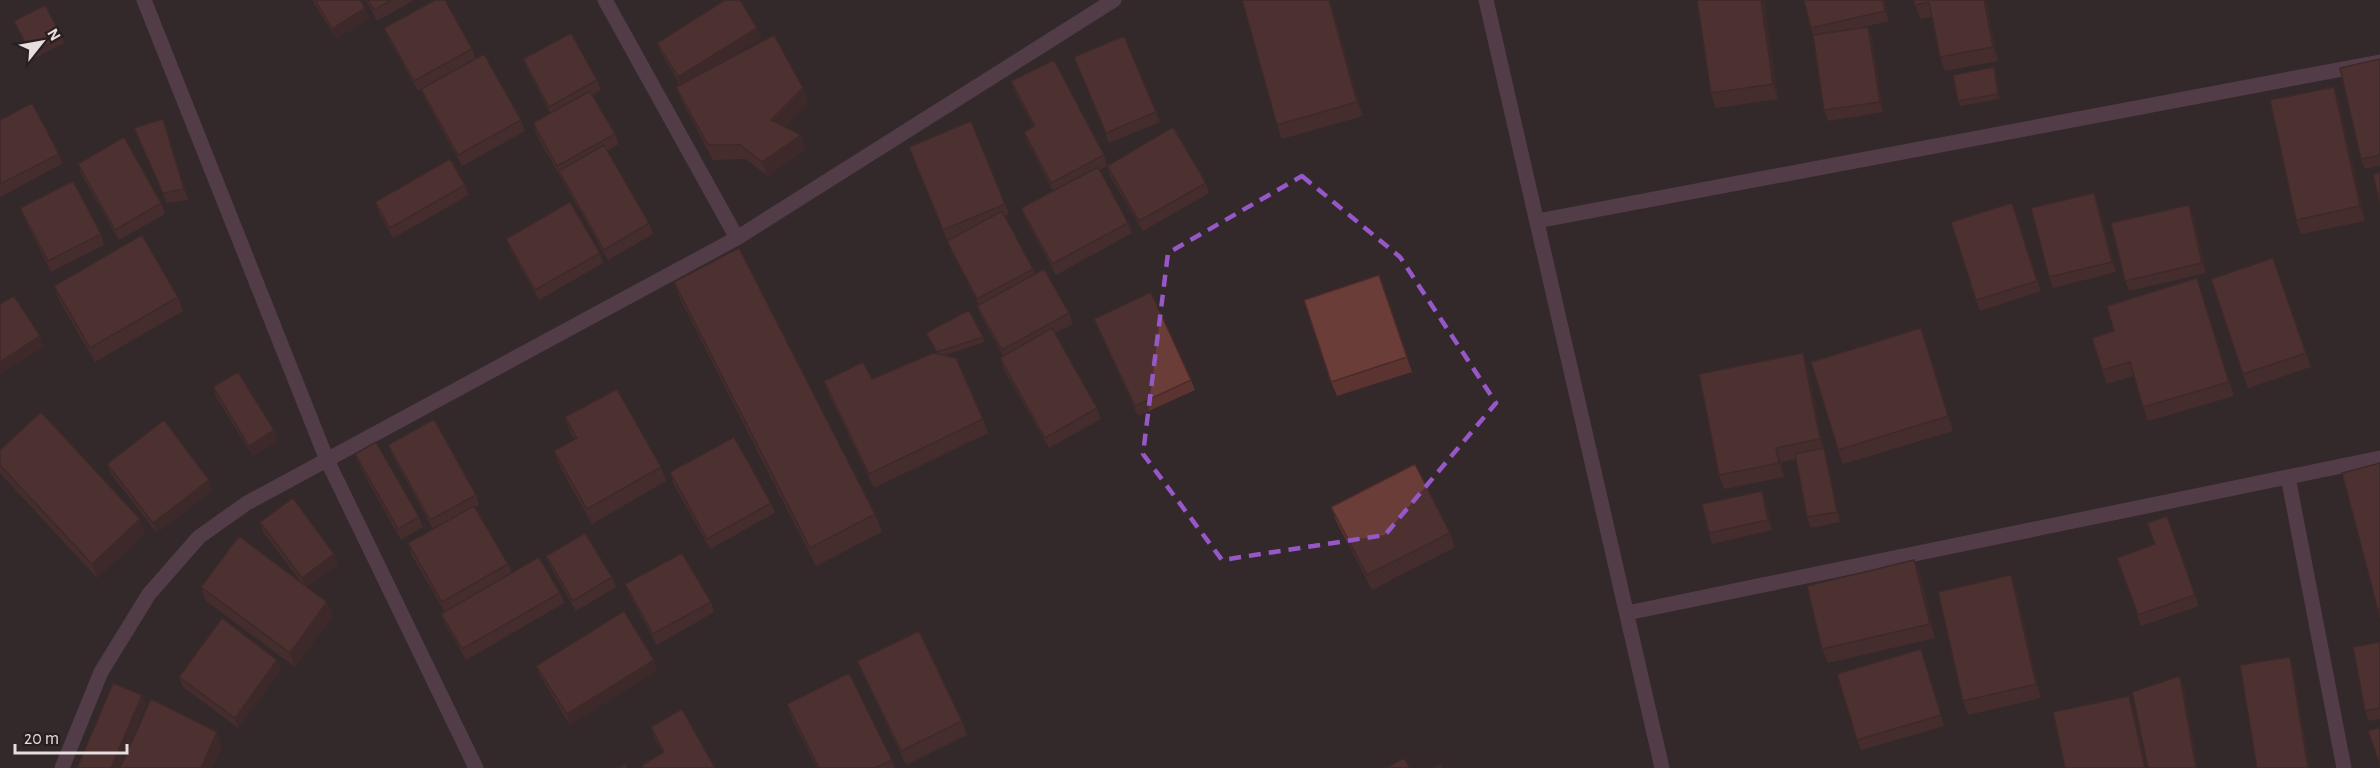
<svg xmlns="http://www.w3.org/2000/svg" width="2380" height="768" font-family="'Alegreya Sans',sans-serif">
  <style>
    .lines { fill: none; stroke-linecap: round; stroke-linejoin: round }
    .minor { stroke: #77546a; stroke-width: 15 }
    .wall { fill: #5b3431 }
    .shaded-wall { fill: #4a2b28 }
    .building { fill: #6a3d39; stroke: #4a2b28; stroke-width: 1.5 }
    .marked { fill: none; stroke: #9658c7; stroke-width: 4.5; stroke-dasharray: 12 8; stroke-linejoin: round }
  </style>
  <rect width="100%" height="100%" fill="#33282a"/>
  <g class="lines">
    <path class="minor" d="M144 0 327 460 476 768
      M605 0 737 238
      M1486 0 1662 768
      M1537 221 2380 62
      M2288 477 2344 768
      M1627 613 2380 458
      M62 768 101 672 149 594 199 537 247 503 737 238 1114 0"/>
  </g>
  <path class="wall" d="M312 0H360L365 8 369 19 336 39Z
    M366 0H414L377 21Z
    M1242 0H1330L1363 116 1282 139 1277 125Z
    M1764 0 1778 99 1716 108 1711 93Z
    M1804 0H1884L1889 21 1859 28 1868 27 1872 37 1883 112 1828 121 1824 110 1813 35Z
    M1914 0H1986L1998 61 1945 71 1940 57 1932 17 1920 19Z
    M14 21 62 37 64 43 33 59Z
    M384 28 472 49 476 59 521 120 525 131 462 166 425 99 421 89 418 91 388 38Z
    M761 38 712 68 803 88 808 103 784 127 801 135 806 149 768 176 745 159 713 160 682 101 676 87 680 85 661 53 657 43Z
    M1074 57 1156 112 1160 122 1109 143Z
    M523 59 597 80 601 90 592 95 615 134 619 144 607 151 649 223 653 234 608 260 536 134 533 123 550 113 527 69Z
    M2380 59V166L2365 169 2361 159Z
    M1994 67 1996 72 2000 99 1960 106 1958 101Z
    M1011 81 1104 155 1107 165 1206 183 1209 193 1143 231 1110 176 1107 166 1099 170 1128 223 1132 233 1056 275 1025 218 1021 208 1053 191 1028 143 1024 132 1034 127 1015 92Z
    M2339 101 2365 221 2301 234 2296 220Z
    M163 119 188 200 167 203 134 128Z
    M0 120 59 154 62 164 0 197Z
    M909 147 1005 204 1009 214 1004 216 1035 274 1069 313 1073 324 1055 333 1097 408 1101 419 1049 448 1003 368 1000 358 1003 356 981 316 977 306 979 305 951 251 947 241 955 236 947 240Z
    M78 164 161 203 165 214 119 240 81 174Z
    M465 185 469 195 393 238 379 213 375 202Z
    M2094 193 2098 203 2116 272 2053 288 2049 277Z
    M2189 205 2193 215 2206 273 2129 291 2125 281Z
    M20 208 101 234 104 245 51 272 24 218Z
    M2016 213 2041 291 1980 311 1976 300Z
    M506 239 600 253 603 263 539 300 510 249Z
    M2273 258 2311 367 2248 388 2243 374Z
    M2197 278 2234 396 2148 421 2134 376 2107 384 2102 370 2114 331Z
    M674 282 875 514 882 532 816 566 680 299Z
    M54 286 178 297 183 311 95 362 59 300Z
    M1384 290 1412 372 1337 396 1331 382Z
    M1094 319 1191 380 1195 390 1138 416 1098 329Z
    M1921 328 1953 431 1843 464 1838 450Z
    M926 333 983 337 985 342 945 355 983 419 988 433 874 488 829 395 824 381 872 379 937 353 928 338Z
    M1808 368 1824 451 1827 459 1840 522 1811 528 1807 517 1796 459 1781 462 1784 477 1724 489 1719 475Z
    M213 387 274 430 278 441 253 456 216 397Z
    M565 417 661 467 666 481 592 524 559 465 554 451 575 439 570 432Z
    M388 445 476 495 479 505 475 507 508 564 512 573 560 593 564 603 466 660 445 624 441 614 445 612 411 554 408 543 433 529 392 455Z
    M0 450 140 519 145 534 97 578 0 473Z
    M355 454 419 517 423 527 401 540 359 465Z
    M107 464 213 490 157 533 111 474Z
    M670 472 771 503 775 513 710 549 673 483Z
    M1762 491 1765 501 1772 530 1712 544 1709 533Z
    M1331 507 1450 533 1455 547 1372 590 1336 521Z
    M2167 516 2199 606 2141 626 2117 558 2155 544Z
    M260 522 334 554 338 564 307 587 327 602 333 616 295 667 206 601 201 587 301 582 263 532Z
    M546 556 612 577 616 587 576 611 550 566Z
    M1914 560 1920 574 1935 638 1828 663 1822 649Z
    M625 584 711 602 714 612 657 645 629 594Z
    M2016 590 2041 698 1968 715 1963 701Z
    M2380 642V719L2369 721 2365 711Z
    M277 660 281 670 238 728 183 687 179 677Z
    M1924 660 1944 726 1861 750 1857 740Z
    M857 661 962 721 967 735 906 765 863 675Z
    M536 666 658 670 570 725 540 676Z
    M787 704 892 760 895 768H817L792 719Z
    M651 727 715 768H643L642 765 663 753 654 737Z"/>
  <path class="shaded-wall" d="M1329 0H1330L1363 116 1357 102Z
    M1761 0H1764L1778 99 1773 84Z
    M1883 0H1884L1889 21 1885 11Z
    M1984 0H1986L1998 61 1993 47Z
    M365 8 369 19 336 39 332 29Z
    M1868 27 1872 37 1883 112 1880 102Z
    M757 28 761 38 682 87 678 77Z
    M1994 67 1996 72 2000 99 1998 94Z
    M2334 87 2339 101 2365 221 2360 206Z
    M803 88 808 103 776 134 771 120Z
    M163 119 167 129 188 200 184 189Z
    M801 135 806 149 768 176 762 162Z
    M2094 193 2098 203 2116 272 2112 262Z
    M2189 205 2193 215 2206 273 2202 263Z
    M2197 278 2202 293 2234 396 2229 382Z
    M1921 328 1926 343 1953 431 1948 416Z
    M40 336 44 347 0 374V362Z
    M1803 353 1808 368 1824 451 1827 459 1840 522 1837 512 1824 451 1820 439Z
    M274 430 278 441 253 456 249 446Z
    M1776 448 1781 462 1784 477 1779 463Z
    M209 480 213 490 157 533 153 523Z
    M1762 491 1765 501 1772 530 1768 520Z
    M140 519 145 534 97 578 92 564Z
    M334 554 338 564 306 588 302 578Z
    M1914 560 1920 574 1935 638 1930 624Z
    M2011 575 2016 590 2041 698 2036 684Z
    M327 602 333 616 295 667 290 653Z
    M2290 657 2293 667 2310 768H2308Z
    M277 660 281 670 238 728 235 718Z
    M654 660 658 670 570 725 567 714Z
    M2180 676 2184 687 2198 768H2196Z
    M142 695 146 705 120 768H111Z
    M2129 696 2135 711 2147 768H2145Z
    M217 732 222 746 213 768H201Z"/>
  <path class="building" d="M315 0H360L365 8 332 29Z
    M368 0H392L374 10Z
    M435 0H445L472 49 414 81 384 28Z
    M725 0H740L757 28 678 77 657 43Z
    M1242 0H1329L1357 102 1277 125Z
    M1697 0H1761L1773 84 1711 93Z
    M1804 0H1883L1885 11 1811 28Z
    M1914 0H1984L1993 47 1940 57 1929 2 1914 5Z
    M45 5 62 37 31 54 14 21Z
    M1868 27 1880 102 1824 110 1813 35Z
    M571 33 597 80 549 107 523 59Z
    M774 35 803 88 771 120 801 135 762 162 740 145H708L676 87Z
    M1124 36 1156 112 1106 133 1074 57Z
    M484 54 521 120 458 155 421 89Z
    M2380 59V155L2361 159 2340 68Z
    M1054 60 1104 155 1051 183 1024 132 1035 126 1011 81Z
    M1994 67 1998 94 1958 101 1953 75Z
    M2334 87 2360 206 2296 220 2270 100Z
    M590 91 615 134 557 166 533 123Z
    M32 103 59 154 0 184V120Z
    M163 119 184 189 163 193 134 128Z
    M971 121 1005 204 943 230 909 147Z
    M1173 127 1206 183 1139 221 1107 166Z
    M124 137 161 203 115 230 78 164Z
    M604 145 649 223 604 250 559 171Z
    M450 159 465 185 390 228 375 202Z
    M1098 167 1128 223 1052 264 1021 208Z
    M2380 172V203L2373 175Z
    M73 181 101 234 48 261 20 208Z
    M2094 193 2112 262 2049 277 2031 208Z
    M570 202 600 253 535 290 506 239Z
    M2012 203 2037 281 1976 300 1951 222Z
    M2189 205 2202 263 2125 281 2111 223Z
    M1002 211 1033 269 977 299 947 241Z
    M142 235 178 297 90 348 54 286Z
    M739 248 875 514 810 548 674 282Z
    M2273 258 2306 353 2243 374 2211 279Z
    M1044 269 1069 313 1002 350 977 306Z
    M1379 275 1407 357 1331 382 1304 300Z
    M2197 278 2229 382 2143 407 2130 362 2102 370 2092 338 2114 331 2107 306Z
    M1151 292 1191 380 1135 406 1094 319Z
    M14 296 40 336 0 362V304Z
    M969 310 983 337 937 352 926 333Z
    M1052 328 1097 408 1045 438 1000 358Z
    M1921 328 1948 416 1838 450 1811 362Z
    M933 353 956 358 983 419 869 474 824 381 863 362 872 379Z
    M1803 353 1820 439 1776 448 1779 463 1719 475 1699 374Z
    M238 372 274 430 249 446 213 387Z
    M617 389 661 467 587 509 554 451 577 438 565 417Z
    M41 412 140 519 92 564 0 465V450Z
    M434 419 476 495 430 520 388 445Z
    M164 420 209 480 153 523 107 464Z
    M734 437 771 503 707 539 670 472Z
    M376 442 419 517 398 529 355 454Z
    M1824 448 1837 512 1807 517 1795 454Z
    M2380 463V618L2342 473Z
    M1415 464 1450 533 1367 575 1331 507Z
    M1762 491 1768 520 1709 533 1702 504Z
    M293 498 334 554 302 578 260 522Z
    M474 506 508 564 442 602 408 543Z
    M2167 516 2195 595 2138 615 2117 558 2155 544 2147 523Z
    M585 533 612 577 573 601 546 556Z
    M239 536 327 602 290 653 201 587Z
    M682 553 711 602 653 634 625 584Z
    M539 557 560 593 462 649 441 614Z
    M1914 560 1930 624 1822 649 1807 586Z
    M2011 575 2036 684 1963 701 1938 592Z
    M624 611 654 660 567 714 536 666Z
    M222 618 277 660 235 718 179 677Z
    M919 631 962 721 901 751 857 661Z
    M2380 642V708L2365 711 2353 647Z
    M1921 649 1941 715 1857 740 1837 674Z
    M2290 657 2308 768H2257L2240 665Z
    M849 673 892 760 875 768H819L787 704Z
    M2180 676 2196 768H2148L2132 692Z
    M113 683 142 695 111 768H77Z
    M2129 696 2145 768H2065L2053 712Z
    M151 699 217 732 201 768H120Z
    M682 709 715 768H643L642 765 664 752 651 727Z
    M2380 727V765L2368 731Z
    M1404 758 1410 768H1386Z
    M625 764 628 768H618Z
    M1441 764 1443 768H1434Z"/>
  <path d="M0 0H2380V768H0ZM1302 176 1400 257 1496 403 1385 535 1222 560 1143 454 1168 253Z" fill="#33282a" fill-opacity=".55" fill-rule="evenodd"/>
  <path class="marked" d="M1302 176 1400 257 1496 403 1385 535 1222 560 1143 454 1168 253Z"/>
  <g transform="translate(42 42) rotate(59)" stroke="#291e20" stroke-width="4.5" paint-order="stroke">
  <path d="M0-4.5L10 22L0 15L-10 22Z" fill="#e6dedf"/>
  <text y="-9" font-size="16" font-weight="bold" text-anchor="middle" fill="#e6dedf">N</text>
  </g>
  <path d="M15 744v9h112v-9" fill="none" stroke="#e6dedf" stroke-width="3"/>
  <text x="24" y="744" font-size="18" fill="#e6dedf" stroke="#291e20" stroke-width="4.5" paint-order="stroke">20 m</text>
</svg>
